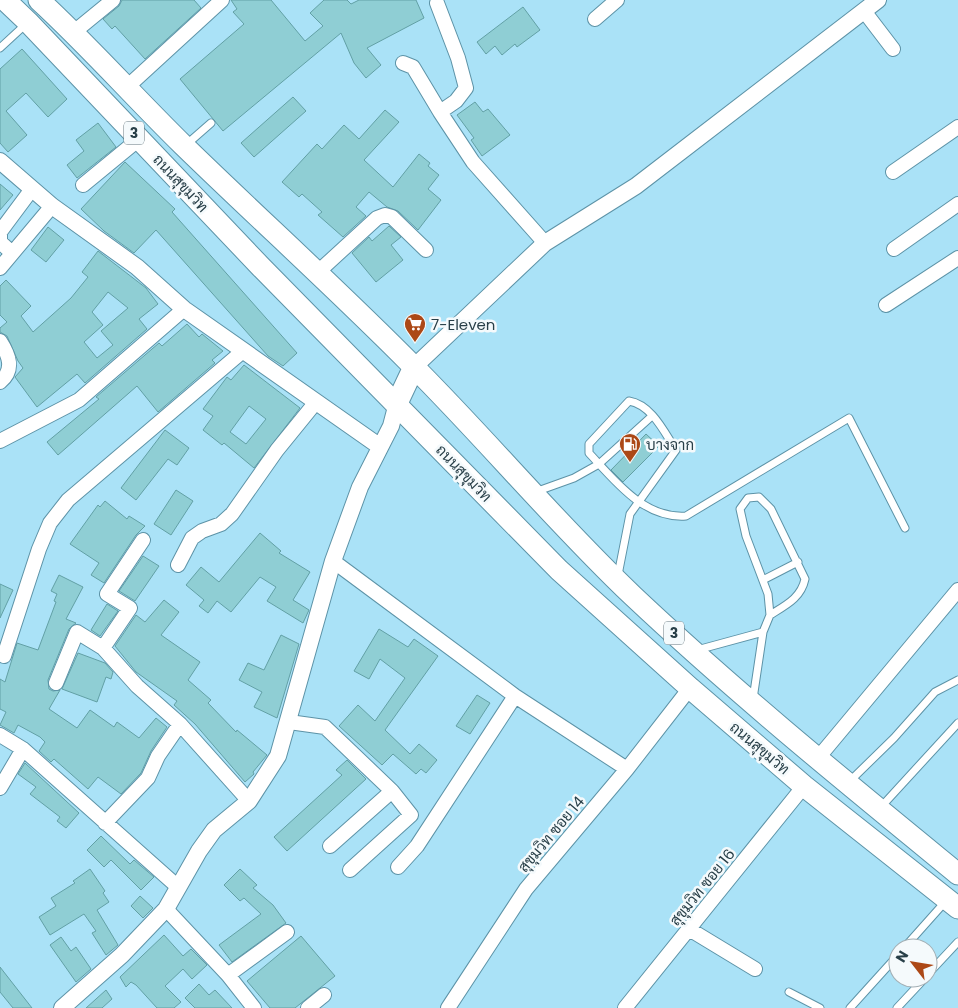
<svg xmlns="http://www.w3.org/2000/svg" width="958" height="1008" font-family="Poppins,Sarabun,sans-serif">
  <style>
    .building { fill: #8fced4; stroke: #62a0a5; fill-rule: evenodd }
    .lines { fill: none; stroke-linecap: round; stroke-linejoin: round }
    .service-casing { stroke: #5d93a7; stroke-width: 9 }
    .minor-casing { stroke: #5d93a7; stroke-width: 16 }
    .tertiary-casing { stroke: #5d93a7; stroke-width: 18 }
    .primary-casing { stroke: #5d93a7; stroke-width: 23 }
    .service { stroke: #fff; stroke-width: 7 }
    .minor { stroke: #fff; stroke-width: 14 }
    .tertiary { stroke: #fff; stroke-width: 16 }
    .primary { stroke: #fff; stroke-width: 21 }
    .labels { text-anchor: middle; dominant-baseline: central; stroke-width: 5; stroke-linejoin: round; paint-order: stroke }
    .shield { fill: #f5fafc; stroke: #66777e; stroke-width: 1 }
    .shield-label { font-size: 14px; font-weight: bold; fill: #283f48 }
    .street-label { font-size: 15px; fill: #283f48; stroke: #f5fafc }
    .poi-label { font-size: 15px; fill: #283f48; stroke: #f5fafc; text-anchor: start }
  </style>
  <rect width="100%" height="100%" fill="#aae2f7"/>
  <path class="building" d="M122 0H194L201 8 145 59 115 26 112 29 103 19 119 6Z
    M231 0H271L305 41 323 26 310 13 324 0H347L351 4 359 0H416L424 18 367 48 381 65 366 78 354 63 341 33 223 131 180 79 244 24 233 12 237 9Z
    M523 7 540 30 517 47 515 44 502 55 495 46 486 54 477 42Z
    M22 49 67 99 48 117 26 93 6 111 27 135 8 152 0 143V69Z
    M293 97 306 111 254 157 241 143Z
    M475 102 483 112 488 109 510 135 482 156 471 140 474 138 457 115Z
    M385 110 399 122 364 160 393 187 419 154 430 163 428 166 439 175 428 189 441 200 418 230 398 211 387 207 369 192 356 207 366 216 343 237 318 215 322 212 302 194 299 197 282 182 317 144 322 149 344 125 359 139Z
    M98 123 116 147 77 178 67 165 84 151 76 140Z
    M125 162 175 209 172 212 297 353 283 366 268 356 156 230 134 253 104 231 81 209Z
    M0 184 13 195 0 210Z
    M389 226 401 237 391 245 403 260 376 282 352 253 369 237 372 241Z
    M48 227 64 240 46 262 31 250Z
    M98 251 146 288 158 304 139 319 147 329 85 383 77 374 37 407 15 377 23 368 18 361 7 336 0 332V328L7 322 0 315V286L6 280 31 306 21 316 33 332 71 298 88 277 82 272ZM108 292 128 308 101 331 113 345 97 358 84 342 103 325 92 312Z
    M187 324 199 337 202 334 223 351 212 360 215 363 158 412 137 386 58 455 47 442 99 399 96 397 159 343 162 346Z
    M244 365 300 408 254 468 224 443 222 445 203 430 213 416 203 409 227 377 231 380ZM249 406 266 419 246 444 230 432Z
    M165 430 189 448 177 465 168 459 136 500 121 488Z
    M646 434 659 446 623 482 611 470Z
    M176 490 193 501 171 535 154 524Z
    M105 501 127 519 129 516 145 526 136 535 104 583 91 575 99 563 70 544 98 505 100 507Z
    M260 533 281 551 279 553 310 572 293 600 309 610 303 623 267 601 276 587 260 577 231 612 217 601 208 613 199 606 204 600 186 585 201 567 219 582Z
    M143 556 159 566 135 601 119 591Z
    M59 575 83 587 66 619 76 623 69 629 48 680 49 689 53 691 60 690 49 709 77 728 90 710 114 727 117 722 139 738 156 718 167 727 151 751 141 773 121 794 98 777 88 789 54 759 51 762 39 751 45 742 40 737 18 725 14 733 0 725 6 712 0 709V679L5 682 17 643 38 650 56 602 54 601 57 594 51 591Z
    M0 584 13 590 0 618Z
    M164 600 179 612 161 635 200 662 188 680 211 700 208 703 236 732 237 730 267 755 253 772 254 774 245 782 195 724 174 705 177 701 136 672 115 646 136 615 145 622Z
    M107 604 118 611 100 636 91 630Z
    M379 629 408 647 414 639 438 656 385 730 410 754 419 744 437 760 426 773 421 769 416 774 393 754 382 765 339 726 358 705 375 721 405 678 380 659 369 679 354 671Z
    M281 635 299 644 277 718 254 707 262 692 239 680 248 663 264 670Z
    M78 653 105 663 113 672 111 679 106 677 97 702 62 689Z
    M477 695 490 703 470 734 456 726Z
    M347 760 366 779 287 851 274 837 342 775 336 770Z
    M25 763 79 813 66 828 57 821 60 817 30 794 36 787 18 774Z
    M101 836 130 864 134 860 154 877 141 890 111 860 104 867 87 850Z
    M90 869 105 891 103 893 109 902 97 910 118 945 106 955 92 933 96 931 84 914 50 935 39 917 56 906 51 898 75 883 73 881Z
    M240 869 257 885 253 888 273 905 286 923 232 962 219 945 261 914 244 898 240 901 224 885Z
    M140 896 153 908 143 918 131 906Z
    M164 935 183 956 191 949 207 965 192 979 183 969 165 986 181 1002 174 1008H157L136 985 131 982 126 987 120 977Z
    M301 936 335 976 295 1008H270L247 981Z
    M61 937 71 951 76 947 91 969 76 982 50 945Z
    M0 967 7 976 32 1008H13L0 992Z
    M199 984 209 995 215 990 232 1008H195L185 998Z
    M106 990 112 999 102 1008H86Z"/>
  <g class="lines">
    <g class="service-casing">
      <path id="service" d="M0 48 26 24
        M187 144 211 123
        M535 492 574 478 599 464 652 416
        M618 575 630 514 676 450C664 432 652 405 629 401L589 444V453C615 481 644 519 686 516L849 418 905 528
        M763 580 798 562
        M697 650 763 632 770 615 768 594 746 536 740 509 748 498 759 497 771 509 805 579C801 598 786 605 770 615
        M753 699 763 632
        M850 781 894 738 935 692 958 680
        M881 807 958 723
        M904 948 945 902
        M928 974 958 942
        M789 992 820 1008
        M850 1008 898 955
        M897 1008 925 978"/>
    </g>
    <g class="minor-casing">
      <path id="minor" d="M437 3 458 58 466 88 456 101 440 112 473 162 545 243
        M864 11 893 49
        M595 19 617 0
        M74 32 113 0
        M403 63 413 67 440 112
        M126 88 222 0
        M893 172 958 127
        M83 185 139 139
        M0 232 32 189
        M0 235V242L12 253
        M894 249 958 204
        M0 268 52 206
        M318 272 377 218 385 215 392 217 426 250
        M886 305 958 258
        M0 341C9 355 15 370 0 382
        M0 441 79 400 184 309
        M333 561 515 696 627 769
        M178 565 192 538 202 531 221 524 232 514 277 450 316 402
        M103 648 130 608 107 594 143 540
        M4 656 39 549 50 523 68 500 243 351
        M56 683 77 632 103 648 137 686 180 724 249 801
        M289 722 325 727 392 791 330 846
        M0 735 23 749 178 887
        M818 758 958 590
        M0 788 23 749
        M105 823 148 778 158 756 180 724
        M398 867 417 846 515 696
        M350 870 411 815 392 791
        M166 909 228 975 254 1008
        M689 929 755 969
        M228 975 287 932
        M308 1008 324 995
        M448 1008 526 889 627 769 690 688
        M625 1008 804 786"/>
    </g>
    <g class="tertiary-casing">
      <path id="tertiary" d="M0 161 52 206 137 267 184 309 379 446
        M414 367 545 243 636 186 878 0
        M62 1008 122 955 166 909 199 851 214 830 249 801 278 756 333 561 360 487 391 426 397 403"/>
    </g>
    <g class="primary-casing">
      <path id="primary" d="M5 0 28 22 261 267 559 570 690 688 804 786 958 908
        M39 0C89 46 134 97 183 145 259 219 338 290 413 366 488 441 556 523 633 596 737 694 848 784 958 874
        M397 403 414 367"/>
    </g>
    <use href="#service" class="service"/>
    <use href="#minor" class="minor"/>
    <use href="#tertiary" class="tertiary"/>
    <use href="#primary" class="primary"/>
  </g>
  <defs>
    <g id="supermarket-pin" transform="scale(1.125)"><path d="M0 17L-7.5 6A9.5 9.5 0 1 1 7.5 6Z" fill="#ac4816" stroke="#f5fafc"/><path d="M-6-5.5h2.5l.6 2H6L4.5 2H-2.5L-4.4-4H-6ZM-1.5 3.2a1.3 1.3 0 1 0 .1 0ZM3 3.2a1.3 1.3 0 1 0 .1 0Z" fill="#fff"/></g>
    <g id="fuel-pin" transform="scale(1.125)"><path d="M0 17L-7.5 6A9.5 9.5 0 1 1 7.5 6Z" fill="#ac4816" stroke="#f5fafc"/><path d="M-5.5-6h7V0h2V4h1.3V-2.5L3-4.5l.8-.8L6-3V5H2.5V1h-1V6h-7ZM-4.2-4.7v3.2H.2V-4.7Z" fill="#fff"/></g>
  </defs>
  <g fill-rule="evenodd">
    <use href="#supermarket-pin" x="415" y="324"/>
    <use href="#fuel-pin" x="630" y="444"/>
  </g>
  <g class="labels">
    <g class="shield">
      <rect x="124" y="121.5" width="20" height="23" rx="4"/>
      <rect x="664" y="621.5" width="20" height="23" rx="4"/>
    </g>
    <g class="shield-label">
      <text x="134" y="133">3</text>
      <text x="674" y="633">3</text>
    </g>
    <g class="street-label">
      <text transform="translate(181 183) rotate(47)">ถนนสุขุมวิท</text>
      <text transform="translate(464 473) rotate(46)">ถนนสุขุมวิท</text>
      <text transform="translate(760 748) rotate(40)">ถนนสุขุมวิท</text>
      <text transform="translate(551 834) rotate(-50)">สุขุมวิท ซอย 14</text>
      <text transform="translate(702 887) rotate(-51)">สุขุมวิท ซอย 16</text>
    </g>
    <g class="poi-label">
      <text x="431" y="324">7-Eleven</text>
      <text x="646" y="444">บางจาก</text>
    </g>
  </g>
  <g transform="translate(913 963) rotate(301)"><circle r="24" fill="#f5fafc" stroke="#a3afb4"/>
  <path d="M0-4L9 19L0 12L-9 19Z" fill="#ac4816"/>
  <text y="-8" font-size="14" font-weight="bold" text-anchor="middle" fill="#283f48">N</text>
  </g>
</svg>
